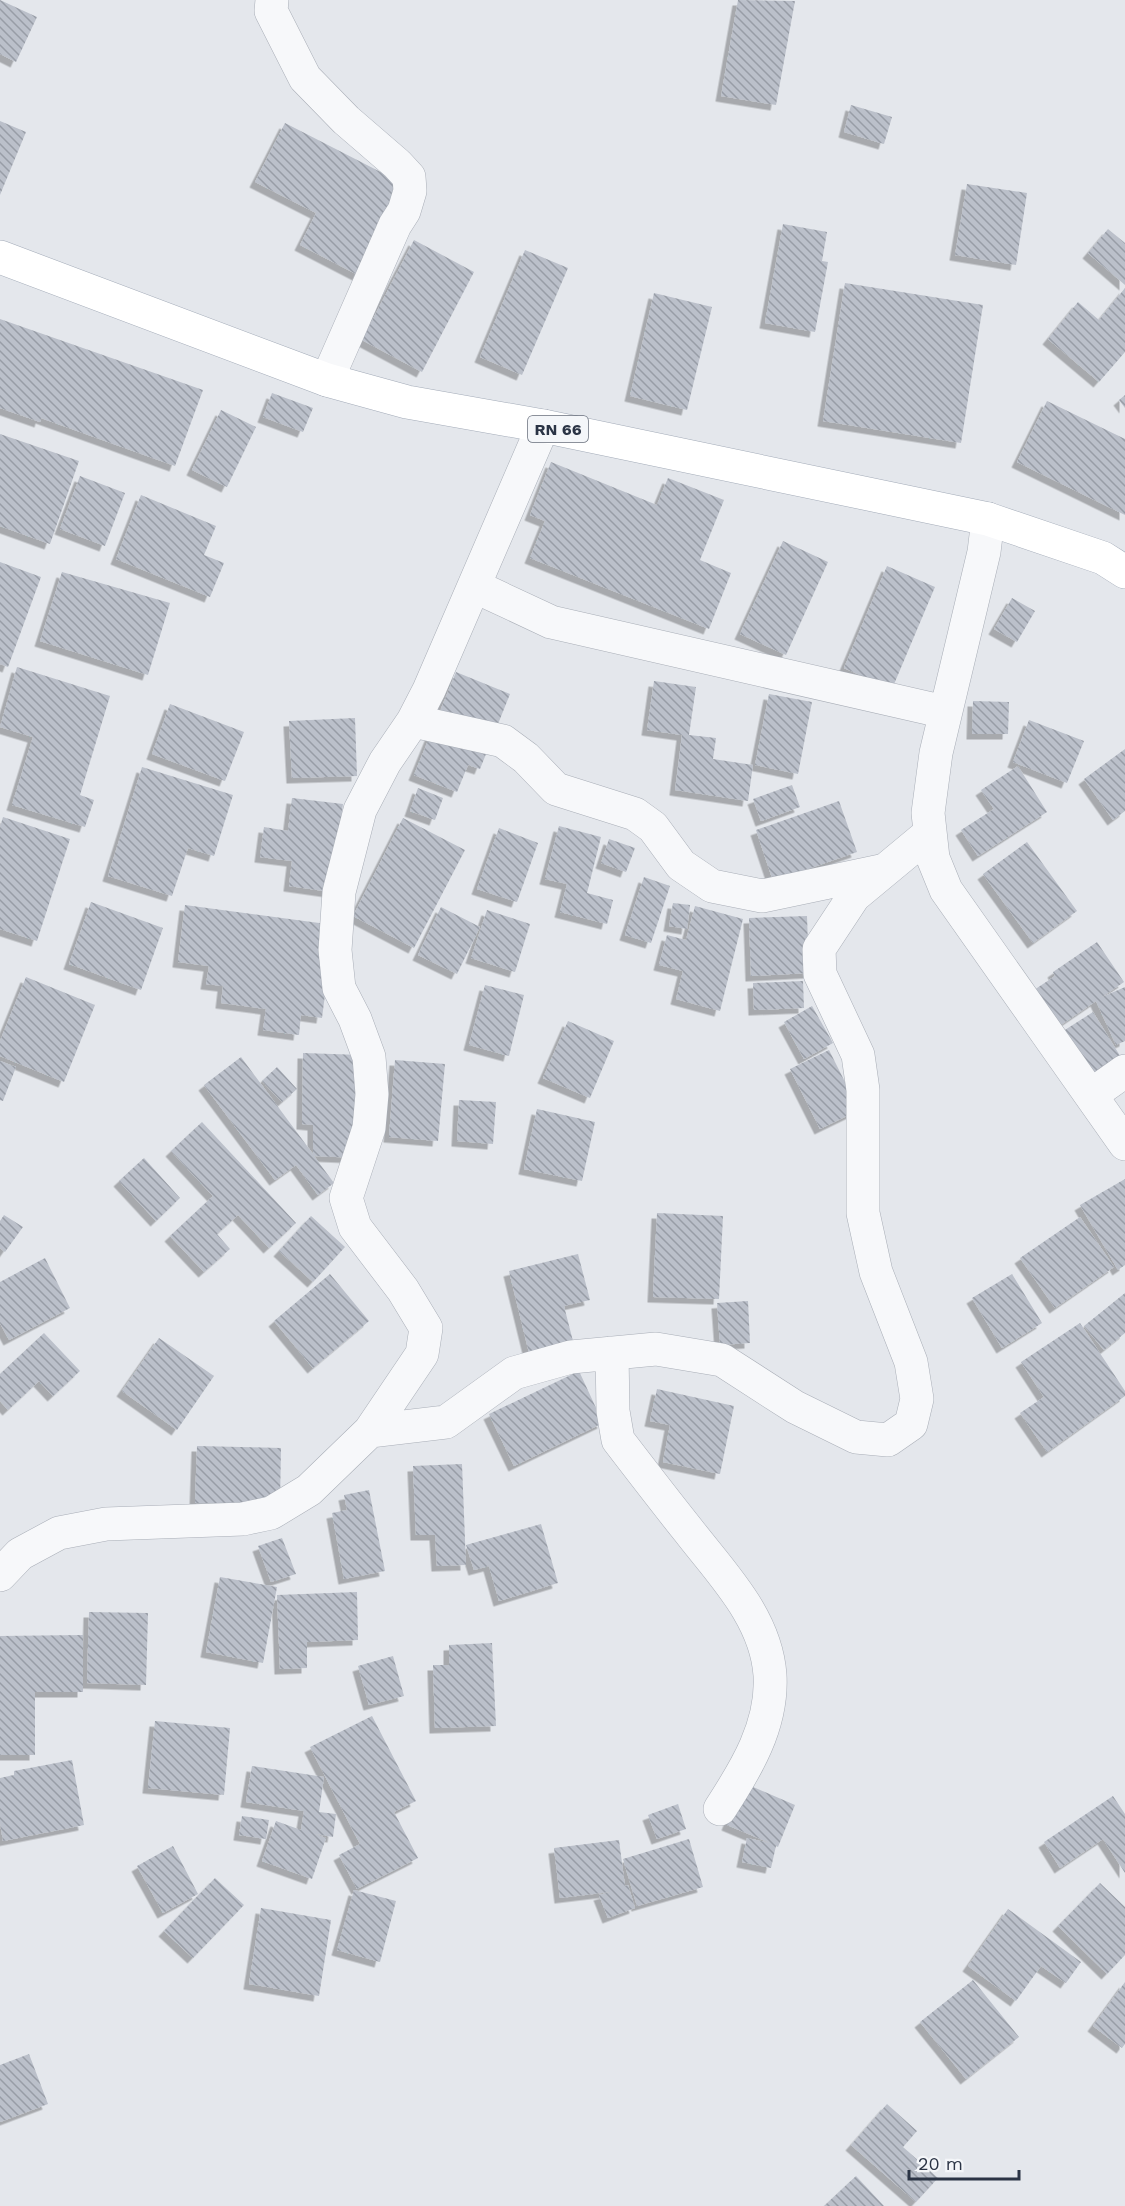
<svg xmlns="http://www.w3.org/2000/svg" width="1125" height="2206" font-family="'Work Sans',sans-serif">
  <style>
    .building { fill: url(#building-back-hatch); filter: url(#shadow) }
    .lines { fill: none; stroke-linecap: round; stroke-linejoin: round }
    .minor-casing { stroke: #a9aeb7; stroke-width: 34 }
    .major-casing { stroke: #a3abb8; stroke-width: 34 }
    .minor { stroke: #f7f8fa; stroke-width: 33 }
    .major { stroke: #fff; stroke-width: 33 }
    .labels { text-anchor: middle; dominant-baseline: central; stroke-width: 4.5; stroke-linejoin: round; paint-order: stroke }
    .shield { fill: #f4f6f9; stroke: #676e7b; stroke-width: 1.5 }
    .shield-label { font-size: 16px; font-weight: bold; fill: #2b3445 }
  </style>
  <defs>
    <pattern id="building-back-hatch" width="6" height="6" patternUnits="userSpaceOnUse" patternTransform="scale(1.5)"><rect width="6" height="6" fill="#bbc0ca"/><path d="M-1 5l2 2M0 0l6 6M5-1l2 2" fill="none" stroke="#989da6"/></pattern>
    <filter id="shadow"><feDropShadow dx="-5.5" dy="5.5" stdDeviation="0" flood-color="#0004"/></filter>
  </defs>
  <rect width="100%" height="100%" fill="#e4e7ec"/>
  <path class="building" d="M0 0 37 17 16 62 0 54Z
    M738 0 795 1 776 105 721 96Z
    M851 105 892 117 884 144 844 132Z
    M0 121 26 132 0 195Z
    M285 123 404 184 358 275 300 245 316 213 255 182Z
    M967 184 1027 193 1016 265 955 255Z
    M783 224 827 232 822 261 828 262 815 332 765 323Z
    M1108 229 1125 243V285L1088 253Z
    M414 240 474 272 422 372 362 340Z
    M525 250 568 268 522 375 480 357Z
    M845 283 983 305 961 443 823 421Z
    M1125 288V352L1099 382 1048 339 1078 302 1099 320Z
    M654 293 712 307 687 410 630 396Z
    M0 319 203 390 175 466 41 418 40 422 0 408Z
    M272 393 313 408 303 432 263 417Z
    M1125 395V408L1119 400Z
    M1047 401 1125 439V515L1017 462Z
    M221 410 256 427 227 487 192 470Z
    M0 434 79 461 50 544 0 526Z
    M551 462 657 505 668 478 724 500 700 560 731 573 709 629 530 558 545 521 530 515Z
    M80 476 125 493 105 546 60 529Z
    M141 495 216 526 204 555 224 563 210 597 116 559Z
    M783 541 828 562 786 655 740 634Z
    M0 562 41 577 8 667 0 664Z
    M887 566 935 587 892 689 844 668Z
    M62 572 170 603 148 675 40 641Z
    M1012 598 1035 611 1017 642 994 629Z
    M17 667 110 696 80 795 94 800 85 827 12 805 33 737 0 727Z
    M456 672 510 694 480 769 468 765 457 792 414 775Z
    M654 681 696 687 689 735 716 738 713 759 753 765 748 801 675 790 682 735 647 730Z
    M769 694 812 702 798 774 755 765Z
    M973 701 1009 702 1008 734H972Z
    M170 704 244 732 225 781 152 754Z
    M355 718 357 776 292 778 289 721Z
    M1029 720 1084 741 1067 783 1013 762Z
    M1125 749V811L1113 820 1084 779Z
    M1018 766 1047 812 978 856 961 830 994 809 981 790Z
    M142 767 233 795 214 856 188 848 172 896 108 876Z
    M792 785 800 807 761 821 753 799Z
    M418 788 443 798 435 820 410 811Z
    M292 798 343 804 331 892 289 886 292 861 260 857 264 827 288 831Z
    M839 801 857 852 773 881 756 830Z
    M3 817 70 839 37 941 0 929V827Z
    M403 818 465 850 414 948 353 916Z
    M559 826 601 837 587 893 613 900 607 924 560 912 567 884 545 879Z
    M499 828 538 843 517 902 477 889Z
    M609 839 635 848 626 872 601 863Z
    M1027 842 1077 911 1033 943 983 874Z
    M644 877 670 886 651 943 625 935Z
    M91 902 163 928 141 990 69 964Z
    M673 903 690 905 687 929 669 926Z
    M185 905 334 925 322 1018 301 1015 299 1035 263 1030 266 1009 221 1003 223 986 206 984 209 966 178 962Z
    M695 906 743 919 720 1011 676 999 683 971 659 965 667 935 686 940Z
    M441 907 480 927 457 974 418 955Z
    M487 910 530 924 515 972 471 958Z
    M807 916 809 973 751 976 749 918Z
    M1097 942 1124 982 1102 997 1125 987V1041L1116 1045 1096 1001 1055 1029 1031 992 1055 976 1053 972Z
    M26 977 95 1005 64 1082 0 1056V1041Z
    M803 981 804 1008 754 1010 753 983Z
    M485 985 524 995 509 1056 469 1045Z
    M812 1006 833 1043 804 1059 784 1022Z
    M1093 1012 1122 1059 1088 1082 1057 1035Z
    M568 1021 614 1041 590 1098 543 1078Z
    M829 1050 859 1110 820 1129 790 1069Z
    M303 1053 362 1055 359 1158 314 1156 334 1183 318 1195 296 1165 275 1180 204 1085 241 1057 313 1154V1125L302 1124Z
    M395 1060 445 1064 438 1141 389 1137Z
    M0 1061 16 1067 3 1101 0 1100Z
    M277 1067 297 1089 282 1102 262 1081Z
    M459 1100 496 1102 493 1144 457 1141Z
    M537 1109 595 1122 582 1181 524 1169Z
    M202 1122 296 1223 269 1248 238 1215 217 1234 230 1249 204 1272 170 1236 213 1196 171 1151Z
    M144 1158 180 1198 156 1221 119 1181Z
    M1125 1179V1265L1118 1270 1080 1205Z
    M657 1213 723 1216 719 1299 653 1297Z
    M4 1215 23 1227 5 1252 0 1248V1221Z
    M311 1216 345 1247 313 1282 279 1251Z
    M1080 1217 1114 1267 1055 1308 1020 1258Z
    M578 1254 590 1300 564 1306 575 1349 531 1361 509 1271Z
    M45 1258 70 1308 9 1340 0 1323V1282Z
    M330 1274 369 1321 313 1368 274 1321Z
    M1012 1274 1042 1323 1002 1348 972 1298Z
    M1125 1293V1333L1104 1350 1084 1326Z
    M748 1301 750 1343 720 1345 717 1303Z
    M1080 1323 1125 1391V1396L1047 1452 1020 1413 1044 1397 1021 1362Z
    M44 1333 80 1371 53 1396 39 1381 8 1410 0 1401V1374Z
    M159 1338 214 1376 177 1430 122 1391Z
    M579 1371 603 1423 514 1466 489 1414Z
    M657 1389 734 1406 720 1474 663 1462 670 1425 650 1421Z
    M197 1446 281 1448 280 1505 195 1503Z
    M462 1464 466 1565 437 1566 435 1535H416L413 1466Z
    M369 1490 385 1571 344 1579 332 1513 347 1510 344 1495Z
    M541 1524 558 1583 499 1601 489 1566 474 1570 466 1545Z
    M282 1538 296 1574 271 1582 258 1546Z
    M220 1577 277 1587 263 1663 206 1652Z
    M357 1592 358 1640 307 1642V1668L280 1669 277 1595Z
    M89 1612 148 1613 146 1685 87 1683Z
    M83 1635V1692H35V1755H0V1636Z
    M492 1643 496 1726 435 1728 433 1665H449V1645Z
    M393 1656 404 1696 369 1705 358 1666Z
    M372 1716 416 1801 394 1812 418 1858 357 1889 339 1855 360 1844 310 1747Z
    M155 1721 230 1728 224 1795 148 1788Z
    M72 1760 84 1825 3 1841 0 1823V1778L14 1775V1771Z
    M252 1766 324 1777 319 1812 336 1814 333 1837 315 1834 326 1838 312 1879 262 1861 276 1821 301 1830 304 1811 246 1802Z
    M744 1783 795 1805 778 1847 776 1846 771 1868 742 1862 747 1838 770 1843 727 1825Z
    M1113 1796 1125 1814V1873L1103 1839 1060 1868 1044 1842Z
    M678 1804 686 1829 657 1839 648 1815Z
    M242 1816 269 1820 266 1839 239 1835Z
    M689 1839 703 1887 637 1906 623 1859Z
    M619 1840 625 1886 628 1885 635 1908 608 1918 599 1895 610 1892 560 1898 554 1848Z
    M173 1846 198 1894 163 1913 137 1866Z
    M215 1878 244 1905 193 1958 164 1931Z
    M1100 1883 1125 1907V1955L1107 1974 1058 1926Z
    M354 1890 396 1901 380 1962 337 1950Z
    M261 1908 331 1920 319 1996 249 1984Z
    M1008 1909 1081 1962 1066 1983 1041 1966 1016 2001 968 1966Z
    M973 1980 1019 2037 966 2079 920 2022Z
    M1125 1982V2044L1122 2048 1093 2026Z
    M29 2054 48 2104 0 2122V2065Z
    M887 2104 917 2131 903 2147 938 2178 916 2202 851 2145Z
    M856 2176 884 2206H824Z"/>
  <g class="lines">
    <g class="minor-casing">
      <path id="minor" d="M272 0 271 11 305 78 346 120 397 164 409 177 410 191 404 211 395 225 327 380
        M988 519 984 552 936 753 928 813 933 858 946 890 1125 1144
        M474 586 551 622 945 712
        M413 721 503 741 526 758 556 789 635 814 653 827 681 865 712 886 762 896 881 871
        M1091 1095 1125 1071
        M612 1353 613 1411 618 1440C641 1470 664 1500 688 1530 721 1573 766 1617 770 1675 773 1725 746 1769 720 1809
        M370 1431 446 1422 514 1373 571 1357 656 1349 722 1360 795 1407 856 1437 888 1440 911 1424 917 1399 911 1362 876 1272 863 1213V1090L858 1055 820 974 819 949 854 896 930 833
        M0 1575 20 1554 59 1533 106 1524 243 1519 271 1513 309 1490 370 1431 422 1354 426 1328 403 1290 355 1227 346 1198 369 1128 372 1094 369 1057 355 1019 339 988 335 950 339 892 360 810 385 762 413 721 429 690 543 426"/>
    </g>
    <g class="major-casing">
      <path id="major" d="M0 257 327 380 407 402 543 426 988 519 1103 558 1125 572"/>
    </g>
    <use href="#minor" class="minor"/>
    <use href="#major" class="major"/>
  </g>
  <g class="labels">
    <rect class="shield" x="528" y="416" width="60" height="26" rx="4.5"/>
    <g class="shield-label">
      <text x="558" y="429">RN 66</text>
    </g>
  </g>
  <path d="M909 2170v9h110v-9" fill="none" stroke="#2b3445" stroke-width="3"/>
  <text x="918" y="2170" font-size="18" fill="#2b3445" stroke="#f4f6f9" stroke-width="4.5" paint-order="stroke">20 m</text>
</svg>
